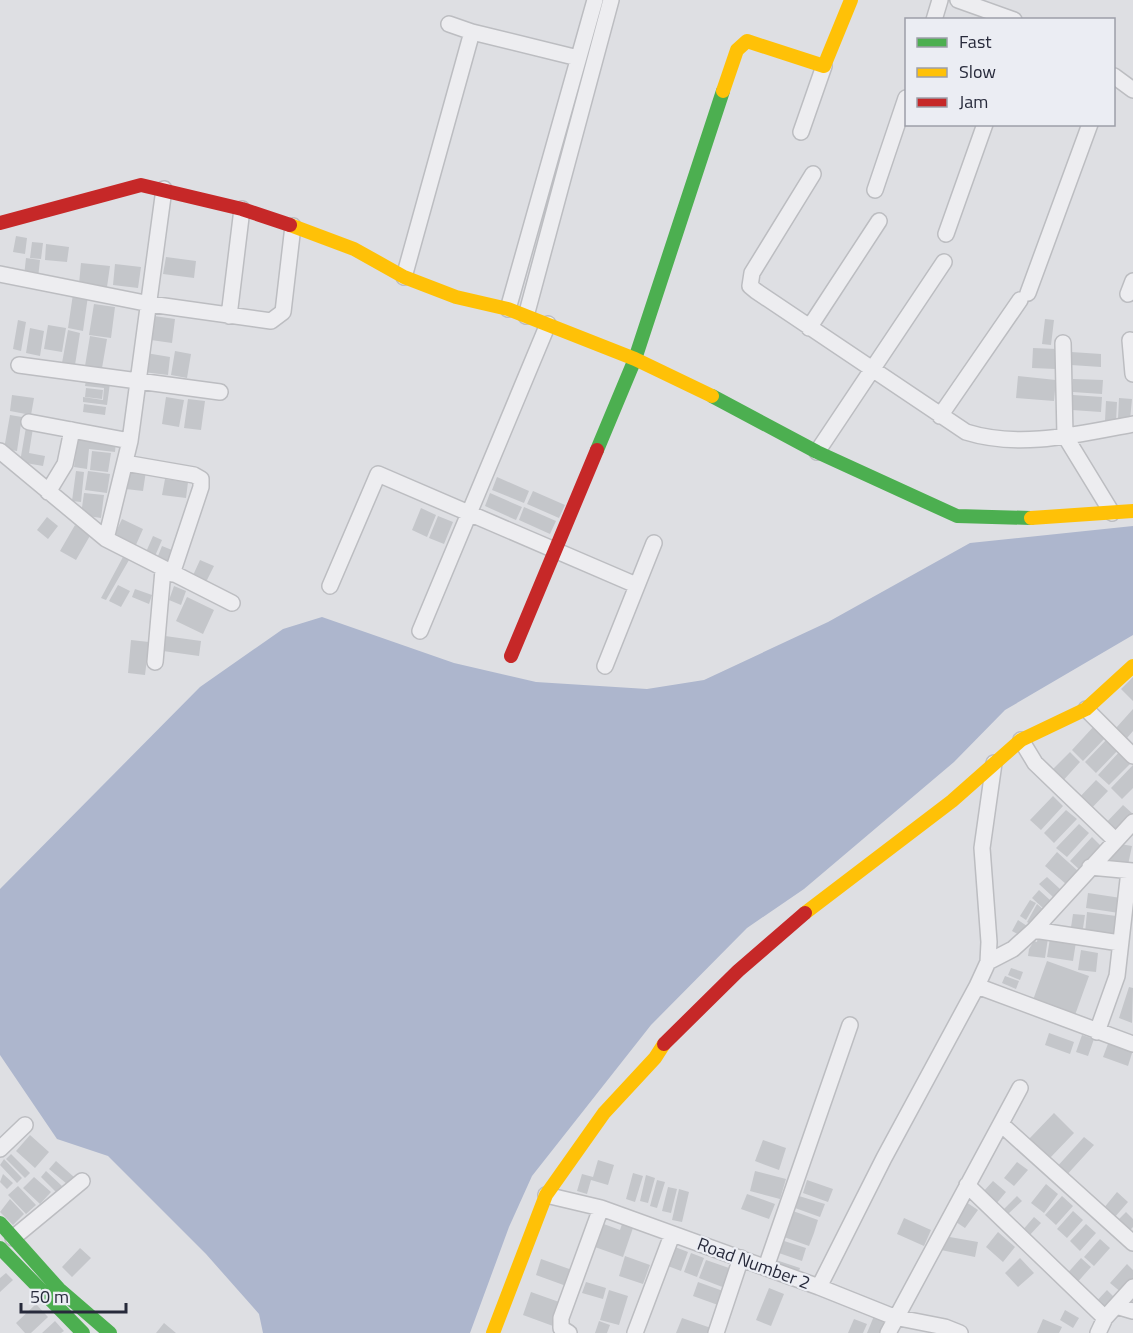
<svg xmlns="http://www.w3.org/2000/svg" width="1133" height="1333" font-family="'Titillium Web',sans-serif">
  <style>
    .water { fill: #adb6cd }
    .building { fill: #c4c6ca }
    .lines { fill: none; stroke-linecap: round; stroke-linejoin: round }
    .street-casing { stroke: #bcbdc1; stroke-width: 18 }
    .street { stroke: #ededf0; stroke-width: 15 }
    .fast { stroke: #4caf50; stroke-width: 14 }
    .slow { stroke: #ffc107; stroke-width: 14 }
    .jam { stroke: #c62828; stroke-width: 14 }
    .labels { text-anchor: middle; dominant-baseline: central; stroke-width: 4.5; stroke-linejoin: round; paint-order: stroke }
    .street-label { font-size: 18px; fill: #272a3b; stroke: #ebedf3 }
  </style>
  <rect width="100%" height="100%" fill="#dedfe3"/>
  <path class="water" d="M1133 526V635L1005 710 954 762 804 889 747 928 651 1025 532 1176 509 1227 470 1333H263L259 1314 206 1254 108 1156 57 1139 0 1055V889L200 687 283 629 322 617 454 663 536 682 647 689 704 680 828 622 970 543Z"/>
  <path class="building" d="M16 236 27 238 25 254 13 252Z
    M32 242 43 243 41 259 30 258Z
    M46 244 69 247 67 262 45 260Z
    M166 257 196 261 194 278 163 274Z
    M26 258 40 260 38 278 24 276Z
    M81 263 110 266 107 287 79 284Z
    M115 264 141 267 138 288 113 285Z
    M73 294 88 296 83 331 68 328Z
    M94 304 115 307 111 338 89 335Z
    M154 316 175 319 172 343 151 340Z
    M1045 319 1054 320 1051 345 1042 344Z
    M18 320 26 322 21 351 13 349Z
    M48 325 66 328 62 352 44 349Z
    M30 328 44 331 40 356 26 353Z
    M68 330 80 333 75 365 62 363Z
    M90 336 107 339 102 368 85 366Z
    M1033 348 1057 349 1056 369 1032 368Z
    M175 351 191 354 187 378 171 375Z
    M1071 352 1101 354V367L1071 365Z
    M146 353 170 357 168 375 143 372Z
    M1018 376 1056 380 1054 401 1016 398Z
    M1073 379 1103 380 1102 394 1073 392Z
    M86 380 110 383 107 405 83 402V397L103 400 104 388 85 386Z
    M86 388 103 390 102 399 85 397Z
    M12 395 34 398 31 415 10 411Z
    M1073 395 1102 397 1101 412 1072 410Z
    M166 397 184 400 179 427 162 424Z
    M1119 398 1132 399 1130 420 1118 419Z
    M188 399 205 401 201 430 184 428Z
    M1106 401 1117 402 1116 422 1105 421Z
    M84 404 106 407 105 415 83 412Z
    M10 415 22 417 17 451 4 449Z
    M26 427 33 428 29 453 45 456 43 466 20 462Z
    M78 436 116 441 115 452 89 449 87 469 74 467Z
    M92 451 111 453 108 472 90 470Z
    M129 468 146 471 143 491 126 489Z
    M76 471 84 472 81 502 72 501Z
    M88 471 110 474 107 493 85 490Z
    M497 477 529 491 524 503 492 490Z
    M165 479 188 482 186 498 162 495Z
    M533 491 565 505 559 518 527 504Z
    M84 493 104 495 101 518 81 515Z
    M490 493 522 507 516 520 485 506Z
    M524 507 556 521 550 534 519 520Z
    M421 508 436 515 427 537 412 530Z
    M438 516 453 522 444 544 429 538Z
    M47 517 58 526 48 539 37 530Z
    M122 519 143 529 135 547 113 538Z
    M75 525 91 534 76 560 60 551Z
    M153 536 162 540 155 556 146 552Z
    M162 546 177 552 171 567 156 561Z
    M123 557 129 560 106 600 101 598Z
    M200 560 214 566 203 588 190 582Z
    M118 585 130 591 121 607 109 601Z
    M174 586 186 591 181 605 169 600Z
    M135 589 152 595 149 604 132 597Z
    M187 597 214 610 203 634 176 621Z
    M165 636 201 641 199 656 163 651Z
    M131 640 149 642 145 675 128 673Z
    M1133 677V701L1121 689Z
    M1133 709V731L1127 738 1116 728Z
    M1095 725 1107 736 1083 761 1072 750Z
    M1108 738 1120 748 1096 773 1085 762Z
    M1121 750 1133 761 1109 785 1098 775Z
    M1070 752 1080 762 1060 784 1049 773Z
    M1133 765V788L1122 799 1111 788Z
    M1096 780 1108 791 1088 812 1076 801Z
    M1053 796 1063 806 1041 830 1030 820Z
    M1123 805 1133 814V819L1115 837 1103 826Z
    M1066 810 1077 819 1054 843 1044 833Z
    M1079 824 1089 833 1067 857 1056 848Z
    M1092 837 1102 847 1080 870 1070 861Z
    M1114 843 1132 846 1128 865 1110 861Z
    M1057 852 1078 871 1066 884 1045 866Z
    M1047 877 1060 889 1053 897 1039 884Z
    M1039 890 1051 901 1044 909 1032 898Z
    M1088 893 1121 898 1119 913 1086 908Z
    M1030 900 1036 903 1026 920 1020 916Z
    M1037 904 1044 910 1032 925 1027 922Z
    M1087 912 1116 916 1113 937 1085 933Z
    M1073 914 1085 915 1082 935 1070 934Z
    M1018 920 1027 926 1021 936 1012 931Z
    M1038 936 1048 938 1045 958 1028 956 1029 949 1034 941 1037 942Z
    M1050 938 1076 942 1073 961 1047 957Z
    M1081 950 1098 953 1096 972 1078 970Z
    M1047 961 1089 976 1075 1015 1033 1000Z
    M1011 968 1023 972 1020 980 1008 975Z
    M1005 976 1019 981 1016 989 1002 983Z
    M1129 987 1133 988 1132 1023 1119 1018Z
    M1049 1033 1074 1042 1070 1054 1045 1045Z
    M1082 1035 1094 1039 1088 1056 1076 1052Z
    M1109 1041 1133 1050 1128 1066 1103 1057Z
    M1054 1113 1074 1133 1049 1159 1029 1139Z
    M30 1135 49 1152 35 1168 16 1151Z
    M1084 1137 1094 1145 1064 1178 1055 1169Z
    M763 1140 786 1148 779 1170 755 1161Z
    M11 1154 30 1173 25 1178 6 1159Z
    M4 1159 22 1178 17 1183 0 1165Z
    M598 1160 614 1165 608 1185 591 1180 587 1194 577 1191 582 1174 593 1177Z
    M56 1161 74 1177 67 1184 49 1169Z
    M1017 1162 1028 1170 1014 1186 1004 1178Z
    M46 1171 62 1186 56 1192 41 1177Z
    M755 1171 786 1179 780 1199 750 1191Z
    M633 1173 643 1176 635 1202 626 1199Z
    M3 1174 13 1183 7 1189 0 1182Z
    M646 1175 655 1178 648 1203 640 1201Z
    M34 1177 51 1192 40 1204 23 1188Z
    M657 1180 665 1182 657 1208 650 1206Z
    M807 1180 833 1189 828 1202 803 1193Z
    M993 1181 1006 1192 996 1204 982 1193Z
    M1046 1184 1058 1194 1044 1213 1031 1203Z
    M18 1186 36 1205 26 1214 8 1195Z
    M668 1187 677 1189 671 1213 662 1211Z
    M679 1189 689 1192 682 1222 672 1220Z
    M1117 1192 1128 1202 1114 1218 1103 1209Z
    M747 1194 775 1204 769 1219 741 1209Z
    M799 1196 825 1204 820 1217 795 1208Z
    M1017 1196 1022 1201 1008 1214 1004 1209Z
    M1062 1196 1073 1206 1056 1225 1045 1215Z
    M10 1199 24 1214 13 1225 0 1212Z
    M963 1200 978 1210 965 1228 950 1218Z
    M793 1211 818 1220 814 1233 807 1231 814 1233 809 1246 784 1237Z
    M1073 1211 1083 1220 1067 1238 1057 1229Z
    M1126 1212 1133 1219V1227L1127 1233 1116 1222Z
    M1034 1217 1041 1223 1028 1237 1021 1232Z
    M904 1218 931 1230 924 1246 897 1234Z
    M623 1221 634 1225 623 1257 592 1246 601 1223 620 1230Z
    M1086 1224 1096 1233 1080 1251 1070 1241Z
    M998 1232 1015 1247 1003 1262 986 1247Z
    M944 1236 978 1242 975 1257 941 1250Z
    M1100 1239 1110 1248 1094 1266 1084 1257Z
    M781 1240 806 1248 802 1261 776 1252Z
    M675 1247 688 1252 681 1271 668 1266Z
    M80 1248 91 1258 72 1277 62 1267Z
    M691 1253 704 1258 697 1277 684 1272Z
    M625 1256 650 1265 643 1284 619 1276Z
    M1020 1258 1034 1273 1018 1287 1005 1273Z
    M1081 1258 1091 1267 1075 1285 1065 1276Z
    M541 1259 575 1271 569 1287 536 1275Z
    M773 1259 800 1268 797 1277 770 1267Z
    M706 1260 732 1269 725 1288 699 1278Z
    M1127 1264 1133 1270V1280L1122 1293 1110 1283Z
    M6 1273 13 1280 0 1292V1278Z
    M586 1282 606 1288 603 1299 582 1293Z
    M698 1282 723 1291 718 1305 693 1296Z
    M769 1288 784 1294 771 1326 756 1320Z
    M609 1290 628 1296 619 1325 600 1320Z
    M1107 1290 1116 1299 1103 1313 1094 1304Z
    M531 1292 562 1303 553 1326 523 1315Z
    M36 1304 48 1317 31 1333H25L16 1323Z
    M1065 1310 1079 1318 1073 1328 1060 1320Z
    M874 1316 885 1321 880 1333H867Z
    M682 1318 711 1328 709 1333H676Z
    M854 1319 867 1324 863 1333H848Z
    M1043 1319 1062 1327 1059 1333H1037Z
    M55 1321 64 1331 61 1333H42Z
    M599 1321 610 1325 607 1333H595Z
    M164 1323 176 1333H156Z"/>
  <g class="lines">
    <g class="street-casing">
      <path id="street" d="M958 0 1014 20
        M934 20 940 0
        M449 24 472 32
        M1114 76 1133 90
        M801 132 824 66
        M813 174 752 273 750 286 756 291 966 432C1020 449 1079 434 1133 424
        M875 190 906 98
        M946 234 985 124
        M0 274 150 304 271 321 283 312 293 226
        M404 277 472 32 578 58
        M1028 293 1090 124
        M1128 294 1133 281
        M508 309 595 0
        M229 316 242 209
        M526 316 611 0
        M809 328 879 221
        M1130 340 1133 374
        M1063 343 1065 436 1112 513
        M19 365 220 392
        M940 416 1020 300
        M29 422 130 441
        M0 451 106 539 232 603
        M817 452 944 262
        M125 463 194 475 201 479V487L172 574
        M48 492 65 464 72 430
        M106 539 130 441 164 189
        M330 586 378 474 636 585
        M420 631 548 324
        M155 662 163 570
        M605 666 654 543
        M1086 709 1133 756
        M1021 740 1035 763 1115 840
        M994 763 982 848 989 942 988 962 977 986 1133 1044
        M1090 867 1133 871
        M1034 930 1120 943
        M988 962 1013 949 1034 930 1133 822
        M1097 1032 1117 976 1129 871
        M1001 1124 1133 1243
        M0 1149 25 1125
        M967 1185 1105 1318
        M546 1195 601 1208 819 1287 894 1317 945 1327 960 1333
        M13 1238 82 1181
        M766 1267 850 1025
        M819 1287 884 1158 977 986
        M1116 1306 1133 1311
        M569 1333 561 1328V1318L601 1208
        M635 1333 672 1235
        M716 1333 741 1258
        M888 1333 1020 1088
        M1098 1333 1105 1318 1133 1287"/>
    </g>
    <use href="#street" class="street"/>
    <path class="fast" d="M712 396 817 452 957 516 1031 518
      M597 450 635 359 723 91
      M0 1223 59 1289 110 1333
      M0 1248 83 1333"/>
    <path class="slow" d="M723 91 737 50 747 41 824 66 851 0
      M290 225 354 249 404 277 456 297 508 309 635 359 712 396
      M1031 518 1133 511
      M805 913 952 801 1021 740 1086 709 1133 666
      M493 1333 546 1195 604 1113 655 1058 664 1044"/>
    <path class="jam" d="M0 223 141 185 242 209 290 225
      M511 656 597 450
      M664 1044 738 971 805 913"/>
  </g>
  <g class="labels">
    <g class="street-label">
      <text transform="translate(754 1263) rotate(20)">Road Number 2</text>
    </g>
  </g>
  <rect x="905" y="18" width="210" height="108" fill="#ebedf3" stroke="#9d9fa9" stroke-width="1.5"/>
  <rect x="917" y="38" width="30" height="9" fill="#4caf50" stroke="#9d9fa9" stroke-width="1.5"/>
  <text x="959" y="48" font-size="18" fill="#272a3b">Fast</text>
  <rect x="917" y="68" width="30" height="9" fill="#ffc107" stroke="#9d9fa9" stroke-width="1.5"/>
  <text x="959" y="78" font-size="18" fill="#272a3b">Slow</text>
  <rect x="917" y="98" width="30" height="9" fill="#c62828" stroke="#9d9fa9" stroke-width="1.5"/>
  <text x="959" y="108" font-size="18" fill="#272a3b">Jam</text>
  <path d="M21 1303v9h105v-9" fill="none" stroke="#272a3b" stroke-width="3"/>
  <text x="30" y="1303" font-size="18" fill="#272a3b" stroke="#ebedf3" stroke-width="4.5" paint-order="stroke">50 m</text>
</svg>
